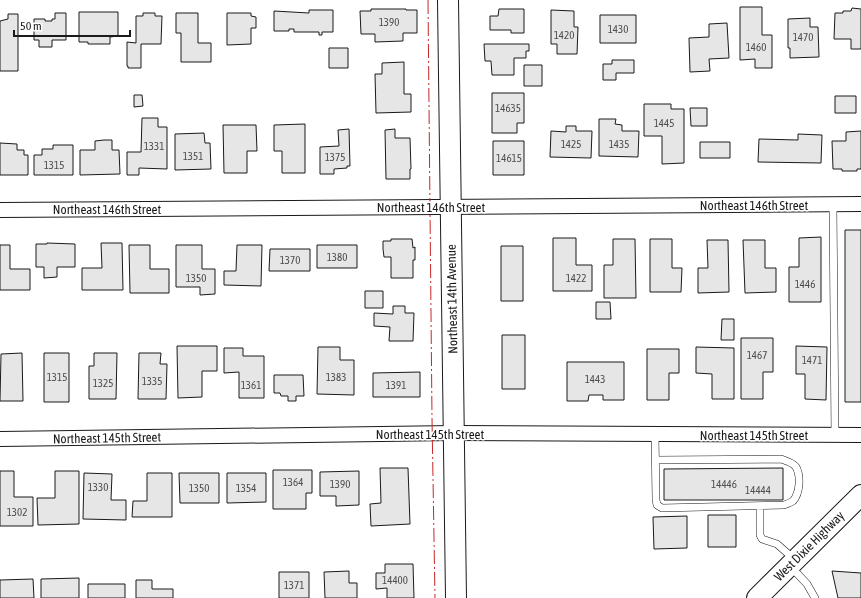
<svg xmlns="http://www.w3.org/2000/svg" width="861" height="598" font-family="'Asap Condensed',sans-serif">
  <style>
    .building { fill: #e6e6e6; stroke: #1a1a1a }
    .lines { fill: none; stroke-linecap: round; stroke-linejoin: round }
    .lane-casing { stroke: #1a1a1a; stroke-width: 8 }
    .street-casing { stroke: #1a1a1a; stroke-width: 16 }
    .secondary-casing { stroke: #1a1a1a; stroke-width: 22 }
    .lane { stroke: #fff; stroke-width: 7 }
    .street { stroke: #fff; stroke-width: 14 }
    .secondary { stroke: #fff; stroke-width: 20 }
    .power { stroke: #c62828; stroke-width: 1; stroke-dasharray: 14 3 2 3; stroke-linecap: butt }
    .labels { text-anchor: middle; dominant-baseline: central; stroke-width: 3; stroke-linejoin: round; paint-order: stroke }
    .number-label { font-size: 11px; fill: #4d4d4d }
    .street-label { font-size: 13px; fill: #1a1a1a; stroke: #fff }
  </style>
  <rect width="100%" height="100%" fill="#fff"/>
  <path class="building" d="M740 7H762V35H772V68H755V59L740 60Z
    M852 8 861 9V49H851V39H834L835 13H843V11H851Z
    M371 9H406V10H417V33H403V41L375 42V34H361L360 11H371Z
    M499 9H524V33H511V30H490V16H498Z
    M309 10H333V32H322V35H319V32H294V29H289V31H274V11L309 13Z
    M551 10 574 11V27H578L577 54H557V44H551Z
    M79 12H118V36L110 37V44H88V42H79Z
    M55 13H66V40H52V47H39V40H34V19H45V21H52V19H55Z
    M143 13H155V16H162L161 44H141V68H128V66H127V42L136 43V16H143Z
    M176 13H198V43H211V62H181V33H176Z
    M227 13H251V16L256 17V28H251V44L227 45Z
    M8 14H18V71H0V21L8 19Z
    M600 15H636V43H600Z
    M810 18V27H818L819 57 790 58V48H788V19Z
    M727 23 729 58 709 59 710 71 690 72 689 38 709 37V24Z
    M484 44H529V51H526V58H514V75H492L491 61H485Z
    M329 48H348V68H329Z
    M612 60H634V73H616V80H603V64H612Z
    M404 62V94H411V112L376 113 375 74H382V63Z
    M524 65H542V86H524Z
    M492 93H524V123H517V133H492Z
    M134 95H142L143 106 134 107Z
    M835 96H856V113H835Z
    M644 104H671V109H684V163L662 164V136H644Z
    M690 108H707V126H691Z
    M142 118H158V127H167V169L139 168V175H127V152H141Z
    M599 119H616L615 124 622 125V131H639L638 157 599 156Z
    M305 124V173H282V151H274V125Z
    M223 125H256L257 151H247V173H224Z
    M566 126H576V131H592L591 158 550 157 551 131 566 132Z
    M349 129 350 166H347V168L334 169V174H320V147L339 146 338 130Z
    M395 129V138H410L411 169H410V179H386L385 130Z
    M861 131V169H857V171H842V169H833L832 141H846V132Z
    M204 133 205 143H210L211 169 175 170V134Z
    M798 134 822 135 821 163 758 162 759 139 798 140Z
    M104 140H112V150H119L120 174 80 175V150H95V141Z
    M493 141H524V175H493Z
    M700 142H730V158H700Z
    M0 143 17 144V150H24V155H28V175H0Z
    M53 145H73V175H34V155H42V149H53Z
    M845 230H861V402H845Z
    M821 237V302H789V267H799V238Z
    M553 238H576V265H592V291H553Z
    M391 239H412L413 248 415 247V260H413V278H391V257H384L383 249V241H391Z
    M613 239H635L636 298H604V265H613Z
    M650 239H672V268H682L681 292H650Z
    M707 240H728L729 292 698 293V268H708Z
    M743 240H765V268H776V292L745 293Z
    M47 243 75 244V267H57V277L44 278V267H36V244H47Z
    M101 243H122L123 290H82V268H102Z
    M0 245H10V269H30V290H0Z
    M129 245H150V269H169V293H130Z
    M176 245H202V269H215V294L200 295V287H176Z
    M237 245H262L261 286 224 285V271H236Z
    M317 245H357V268H317Z
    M501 246H523V301H501Z
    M270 249H310V271H269Z
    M365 291H383V308H365Z
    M596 302H610L611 319H596Z
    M393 306H405V313H414L413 341H389L390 327 374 326V313L393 314Z
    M722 319H734V340H721Z
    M502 335H525V389H502Z
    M741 338H773V372H763V399H741Z
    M177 346H217V371H202V397L178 398Z
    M796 346 827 347 826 400 805 399V374H796Z
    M318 347H340V360H354V395L317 394Z
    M696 347 734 348V399H712V374L696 373Z
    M224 348H243V356H264V398H239V372L224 373Z
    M647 349H679V373H669V400H647Z
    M22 353 23 401H0L1 354Z
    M44 353H69V402H44Z
    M94 353H117L116 399H89V366H94Z
    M139 353H161L160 364H167L166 399H138Z
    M567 362H624V400H603V395H589L588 401H567Z
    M420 372V397H373V373Z
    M274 375H303L304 396H296V401H288V396H281L280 393H274Z
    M380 468H408L410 524 371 526 370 504 381 503Z
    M783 468V500H664V469Z
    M273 470H312V493H306V509H273Z
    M0 471H14V497H33V526H0Z
    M55 471H79V524L38 525 37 498H55Z
    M359 471V505L336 506V496H320V472Z
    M84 473 112 474 111 500H126V520L83 519Z
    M147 473H172V517H132L133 501H147Z
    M179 473H219V503H180Z
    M227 473H266V502L227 503Z
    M708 515H736V547H708Z
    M687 516V548L654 549 653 517Z
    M385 564H413L414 598H387V588L376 589V573H385Z
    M349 571V583H357V598H325L324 572Z
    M832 571 861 573V598H838Z
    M279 572H309V598H279Z
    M79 578V598H41V579Z
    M33 579 34 598H0V580Z
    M136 580H152V589H173V598H136Z
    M88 584H125V598H88Z"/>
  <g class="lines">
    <g class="lane-casing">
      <path id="lane" d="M833 205 835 435
        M655 434 656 500 657 505 662 508 784 505C787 504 790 503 793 501 800 493 801 476 796 467 792 462 786 461 781 459L655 460
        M760 506V535L762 539 777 544 794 559
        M791 567 807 584 815 598"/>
    </g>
    <g class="street-casing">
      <path id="street" d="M0 210 861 204
        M0 439 454 433 861 435"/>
    </g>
    <g class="secondary-casing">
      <path id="secondary" d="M448 0 456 598
        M757 598 861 495"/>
    </g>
    <use href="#lane" class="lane"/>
    <use href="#street" class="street"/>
    <use href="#secondary" class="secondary"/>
    <path class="power" d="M428 0 432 418 435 598"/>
  </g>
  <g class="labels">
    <g class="number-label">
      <text x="389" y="22">1390</text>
      <text x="618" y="29">1430</text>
      <text x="564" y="35">1420</text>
      <text x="803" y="37">1470</text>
      <text x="756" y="47">1460</text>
      <text x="508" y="108">14635</text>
      <text x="664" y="123">1445</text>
      <text x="571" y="144">1425</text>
      <text x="619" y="144">1435</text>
      <text x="154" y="146">1331</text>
      <text x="193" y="156">1351</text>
      <text x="335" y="157">1375</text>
      <text x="509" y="158">14615</text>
      <text x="54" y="165">1315</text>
      <text x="337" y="257">1380</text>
      <text x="290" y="260">1370</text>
      <text x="196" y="278">1350</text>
      <text x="576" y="278">1422</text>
      <text x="805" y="284">1446</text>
      <text x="757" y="355">1467</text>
      <text x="812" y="360">1471</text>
      <text x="57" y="377">1315</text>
      <text x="336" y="377">1383</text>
      <text x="595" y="379">1443</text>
      <text x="152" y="381">1335</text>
      <text x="103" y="383">1325</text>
      <text x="251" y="385">1361</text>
      <text x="396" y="385">1391</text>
      <text x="293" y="482">1364</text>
      <text x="340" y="484">1390</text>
      <text x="724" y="484">14446</text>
      <text x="98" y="487">1330</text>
      <text x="199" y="488">1350</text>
      <text x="246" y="488">1354</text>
      <text x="758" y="490">14444</text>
      <text x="17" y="512">1302</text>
      <text x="395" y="580">14400</text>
      <text x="294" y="585">1371</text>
    </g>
    <g class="street-label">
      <text x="754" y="205">Northeast 146th Street</text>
      <text x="431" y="207">Northeast 146th Street</text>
      <text x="107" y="209">Northeast 146th Street</text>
      <text transform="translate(452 299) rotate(-91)">Northeast 14th Avenue</text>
      <text x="430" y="434">Northeast 145th Street</text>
      <text x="754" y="435">Northeast 145th Street</text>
      <text transform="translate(107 438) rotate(-1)">Northeast 145th Street</text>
      <text transform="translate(809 546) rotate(-45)">West Dixie Highway</text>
    </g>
  </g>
  <path d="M14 30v6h116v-6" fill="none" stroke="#1a1a1a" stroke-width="2"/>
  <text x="20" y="30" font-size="12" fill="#1a1a1a" stroke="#ffffff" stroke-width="3" paint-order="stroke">50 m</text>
</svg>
